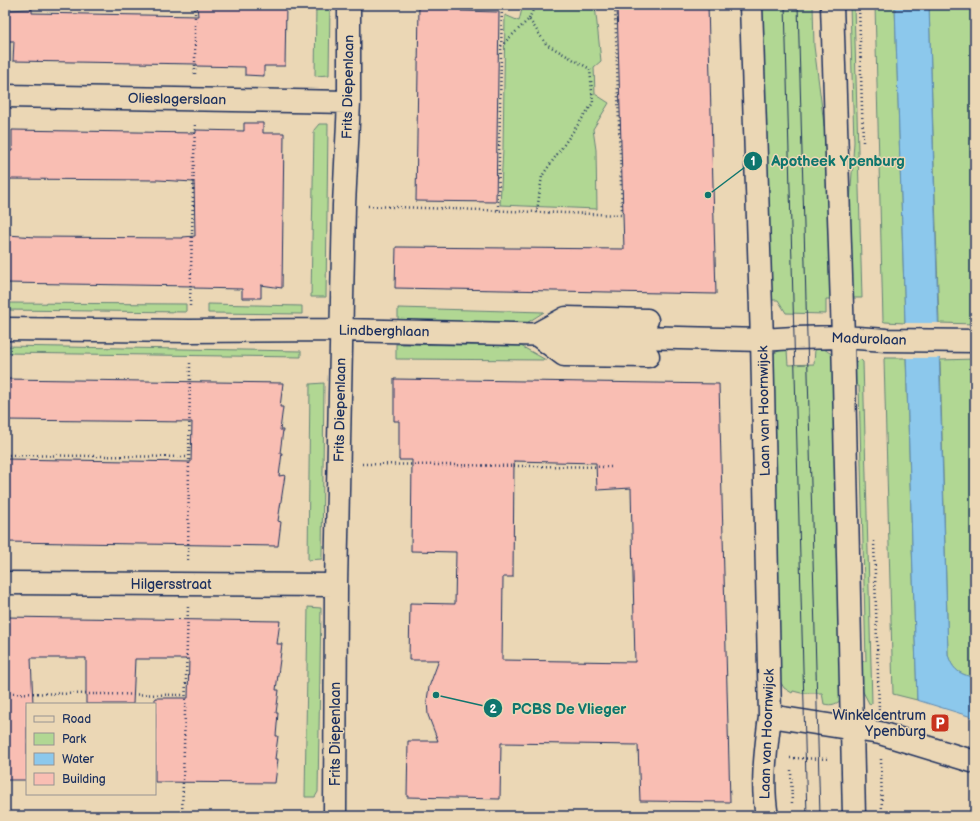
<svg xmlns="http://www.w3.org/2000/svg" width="980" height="821" font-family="'Balsamiq Sans',sans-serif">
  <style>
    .green { fill: #b1d793; stroke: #668378 }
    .water { fill: #8cc8ec; stroke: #5f8bb3 }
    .pier { fill: #ebd7b5 }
    .building { fill: #f9beb3; stroke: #1b2f5e; fill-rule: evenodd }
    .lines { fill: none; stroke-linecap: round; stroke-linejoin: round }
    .minor-casing { stroke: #1b2f5e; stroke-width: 25 }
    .path { stroke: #1b2f5e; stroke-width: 2.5; stroke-dasharray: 1 3; stroke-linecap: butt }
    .minor { stroke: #ebd7b5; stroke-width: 22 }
    .tram { stroke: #1b2f5e; stroke-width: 1 }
    .labels { text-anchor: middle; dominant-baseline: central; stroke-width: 3; stroke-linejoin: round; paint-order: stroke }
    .street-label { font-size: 14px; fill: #1b2f5e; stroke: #ebd7b5 }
    .poi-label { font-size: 14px; fill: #1b2f5e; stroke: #ebd7b5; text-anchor: end }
    .leader { fill: none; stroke: #0f766e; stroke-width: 1.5 }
    .callout-dot { fill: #0f766e; stroke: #ebd7b5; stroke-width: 1.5 }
    .mark-label { font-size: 12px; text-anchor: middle; font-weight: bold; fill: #fff }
    .callout-label { font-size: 15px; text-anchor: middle; font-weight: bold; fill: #0f766e; stroke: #ebd7b5; stroke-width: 3; stroke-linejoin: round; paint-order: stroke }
  </style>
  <rect width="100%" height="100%" fill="#ebd7b5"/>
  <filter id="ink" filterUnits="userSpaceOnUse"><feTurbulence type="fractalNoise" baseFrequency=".025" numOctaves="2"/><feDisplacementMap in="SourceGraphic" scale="8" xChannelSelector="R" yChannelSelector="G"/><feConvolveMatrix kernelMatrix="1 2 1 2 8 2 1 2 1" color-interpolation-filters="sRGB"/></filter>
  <g filter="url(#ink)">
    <path class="green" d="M316 5H330L329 75 315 76Z
      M523 5 537 8 538 5H595L601 61 594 67 595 94 609 103 593 129 596 150 597 209 500 205 503 149 505 15 519 21Z
      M758 5H813L814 46 832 187 834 299H826V314L786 313 778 300H766Z
      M850 5H854L862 298H847V249L854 142Z
      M875 5H895L905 323 885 322 883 321Z
      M929 5H975V324L939 323Z
      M319 124H328L326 297H311L314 130Z
      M5 303 186 304V312L5 310Z
      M208 304 302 306V314L208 313Z
      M398 308 544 312 522 326 398 323Z
      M396 344 521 346 546 360 396 359Z
      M5 346 301 351V357L5 353Z
      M815 349H824L833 355 843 698C837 704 832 706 824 704L822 693H801L793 691 792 693 784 688 777 676 772 354 781 350H787L788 365 814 364Z
      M885 358H906L917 700 893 694 884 359Z
      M860 359 863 362 872 703 870 705 861 688 856 662 866 661 859 386H849L854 365Z
      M975 359V678C960 674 953 671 948 655L940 360Z
      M324 383 322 559 308 560 310 384Z
      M308 607 321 608 318 792 315 797H305Z"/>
    <path class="water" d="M895 5H929L948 655C953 671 960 674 975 678V718L917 700Z"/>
    <path class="pier" d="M903 323H941L942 358H904Z"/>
    <path class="building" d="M197 5H286L285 66H264V76L245 75V67L197 66V64L13 61 14 41H5V10L32 9V13L198 16Z
      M419 5H461V11L499 12 496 202 416 201Z
      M617 5H708L716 294 395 288 396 247 624 249Z
      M244 123H263V133H284L282 288 261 285V298H242V289L194 288V286L5 283V246H7L8 235 35 237 183 238V237L195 236 194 182 158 180 5 179V151H12V130L196 133V130L244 131Z
      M5 379 283 383 280 407H283L280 430H283L280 453H282L279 476 285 475 278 521 281 522 278 546 5 542V459L191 462 192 422 5 420Z
      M394 379 719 384 730 802 640 801 638 745 501 743 500 799 407 797 408 741H438L428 715 427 700 429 687 439 660H409L410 603 455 604 456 552 411 551 412 460H399V421H394ZM514 461 596 463 597 490 631 488 635 662 502 660 503 577H513Z
      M5 617 280 621 277 644H282L276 690H279L276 713H278L276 736H278L275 759H278L275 783 155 782V698H188L189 659H135L133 704H86V658H31L33 704H27V780H5Z"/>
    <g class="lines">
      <g class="minor-casing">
        <path id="minor" d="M751 5 762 340 770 716C766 749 761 783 767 816
          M832 5 843 337 854 816
          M5 96 349 102
          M5 329 189 331 342 330 762 340 794 338 843 337 886 340 975 341
          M536 334 564 355 648 356
          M537 334 566 318 647 320
          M5 583 336 585
          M770 716 880 733 975 762
          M335 816 336 585 344 205 349 102V5"/>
      </g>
      <path class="path" d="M195 5V76
        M859 5 863 142
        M529 19 535 5
        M501 46 529 19 546 44 590 69 593 103 542 176 537 211
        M368 206 622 215 615 5
        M498 210 502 5
        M190 306 195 123
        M5 455 189 457
        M362 464 611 467
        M874 541 879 710
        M188 560 190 363
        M5 693 185 695
        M790 758 829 759
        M881 759 882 816
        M791 770 792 805
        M182 816 188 607"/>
      <use href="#minor" class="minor"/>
      <path class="tram" d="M785 5 807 816
        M798 5 820 816"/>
    </g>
  </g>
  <defs>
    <g id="parking-square" transform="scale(1)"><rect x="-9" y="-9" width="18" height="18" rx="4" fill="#c8321e" stroke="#ebd7b5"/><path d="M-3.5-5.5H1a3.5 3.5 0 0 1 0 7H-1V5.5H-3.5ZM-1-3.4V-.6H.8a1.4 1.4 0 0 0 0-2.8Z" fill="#fff"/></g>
  </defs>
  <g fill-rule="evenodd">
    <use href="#parking-square" x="940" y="723"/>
  </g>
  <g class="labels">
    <g class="street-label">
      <text transform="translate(348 87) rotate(-89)">Frits Diepenlaan</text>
      <text transform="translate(177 99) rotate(1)">Olieslagerslaan</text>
      <text transform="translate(384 331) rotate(1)">Lindberghlaan</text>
      <text transform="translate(869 339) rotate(2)">Madurolaan</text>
      <text transform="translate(340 410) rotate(-89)">Frits Diepenlaan</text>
      <text transform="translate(764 411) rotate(-91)">Laan van Hoornwijck</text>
      <text x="171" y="584">Hilgersstraat</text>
      <text transform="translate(335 734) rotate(-90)">Frits Diepenlaan</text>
      <text transform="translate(767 734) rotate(-88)">Laan van Hoornwijck</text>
    </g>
    <g class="poi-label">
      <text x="926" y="715">Winkelcentrum<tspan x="926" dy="16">Ypenburg</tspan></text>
    </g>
  </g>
  <path class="leader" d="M708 195L753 161M436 695L493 708"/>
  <g class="callout-dot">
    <circle cx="708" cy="195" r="4"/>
    <circle cx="436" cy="695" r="4"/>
    <circle cx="753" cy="161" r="10"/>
    <circle cx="493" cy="708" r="10"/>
  </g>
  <g class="mark-label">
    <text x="753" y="165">1</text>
    <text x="493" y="713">2</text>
  </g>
  <g class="callout-label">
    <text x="838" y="166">Apotheek Ypenburg</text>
    <text x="569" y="714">PCBS De Vlieger</text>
  </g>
  <rect width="980" height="821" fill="none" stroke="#ebd7b5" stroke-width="20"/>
  <rect x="10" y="10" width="960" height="801" fill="none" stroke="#1b2f5e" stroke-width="1.5" filter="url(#ink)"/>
  <rect x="26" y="703" width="130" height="92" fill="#ebd7b5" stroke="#989492"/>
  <rect x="34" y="716" width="20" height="6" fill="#ebd7b5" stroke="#989492"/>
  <text x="62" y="723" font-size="12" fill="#1b2f5e">Road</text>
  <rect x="34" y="733" width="20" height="12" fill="#b1d793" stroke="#989492"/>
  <text x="62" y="743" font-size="12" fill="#1b2f5e">Park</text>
  <rect x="34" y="753" width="20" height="12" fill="#8cc8ec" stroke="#989492"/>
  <text x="62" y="763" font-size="12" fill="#1b2f5e">Water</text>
  <rect x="34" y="773" width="20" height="12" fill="#f9beb3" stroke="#989492"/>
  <text x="62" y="783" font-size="12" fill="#1b2f5e">Building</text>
</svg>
